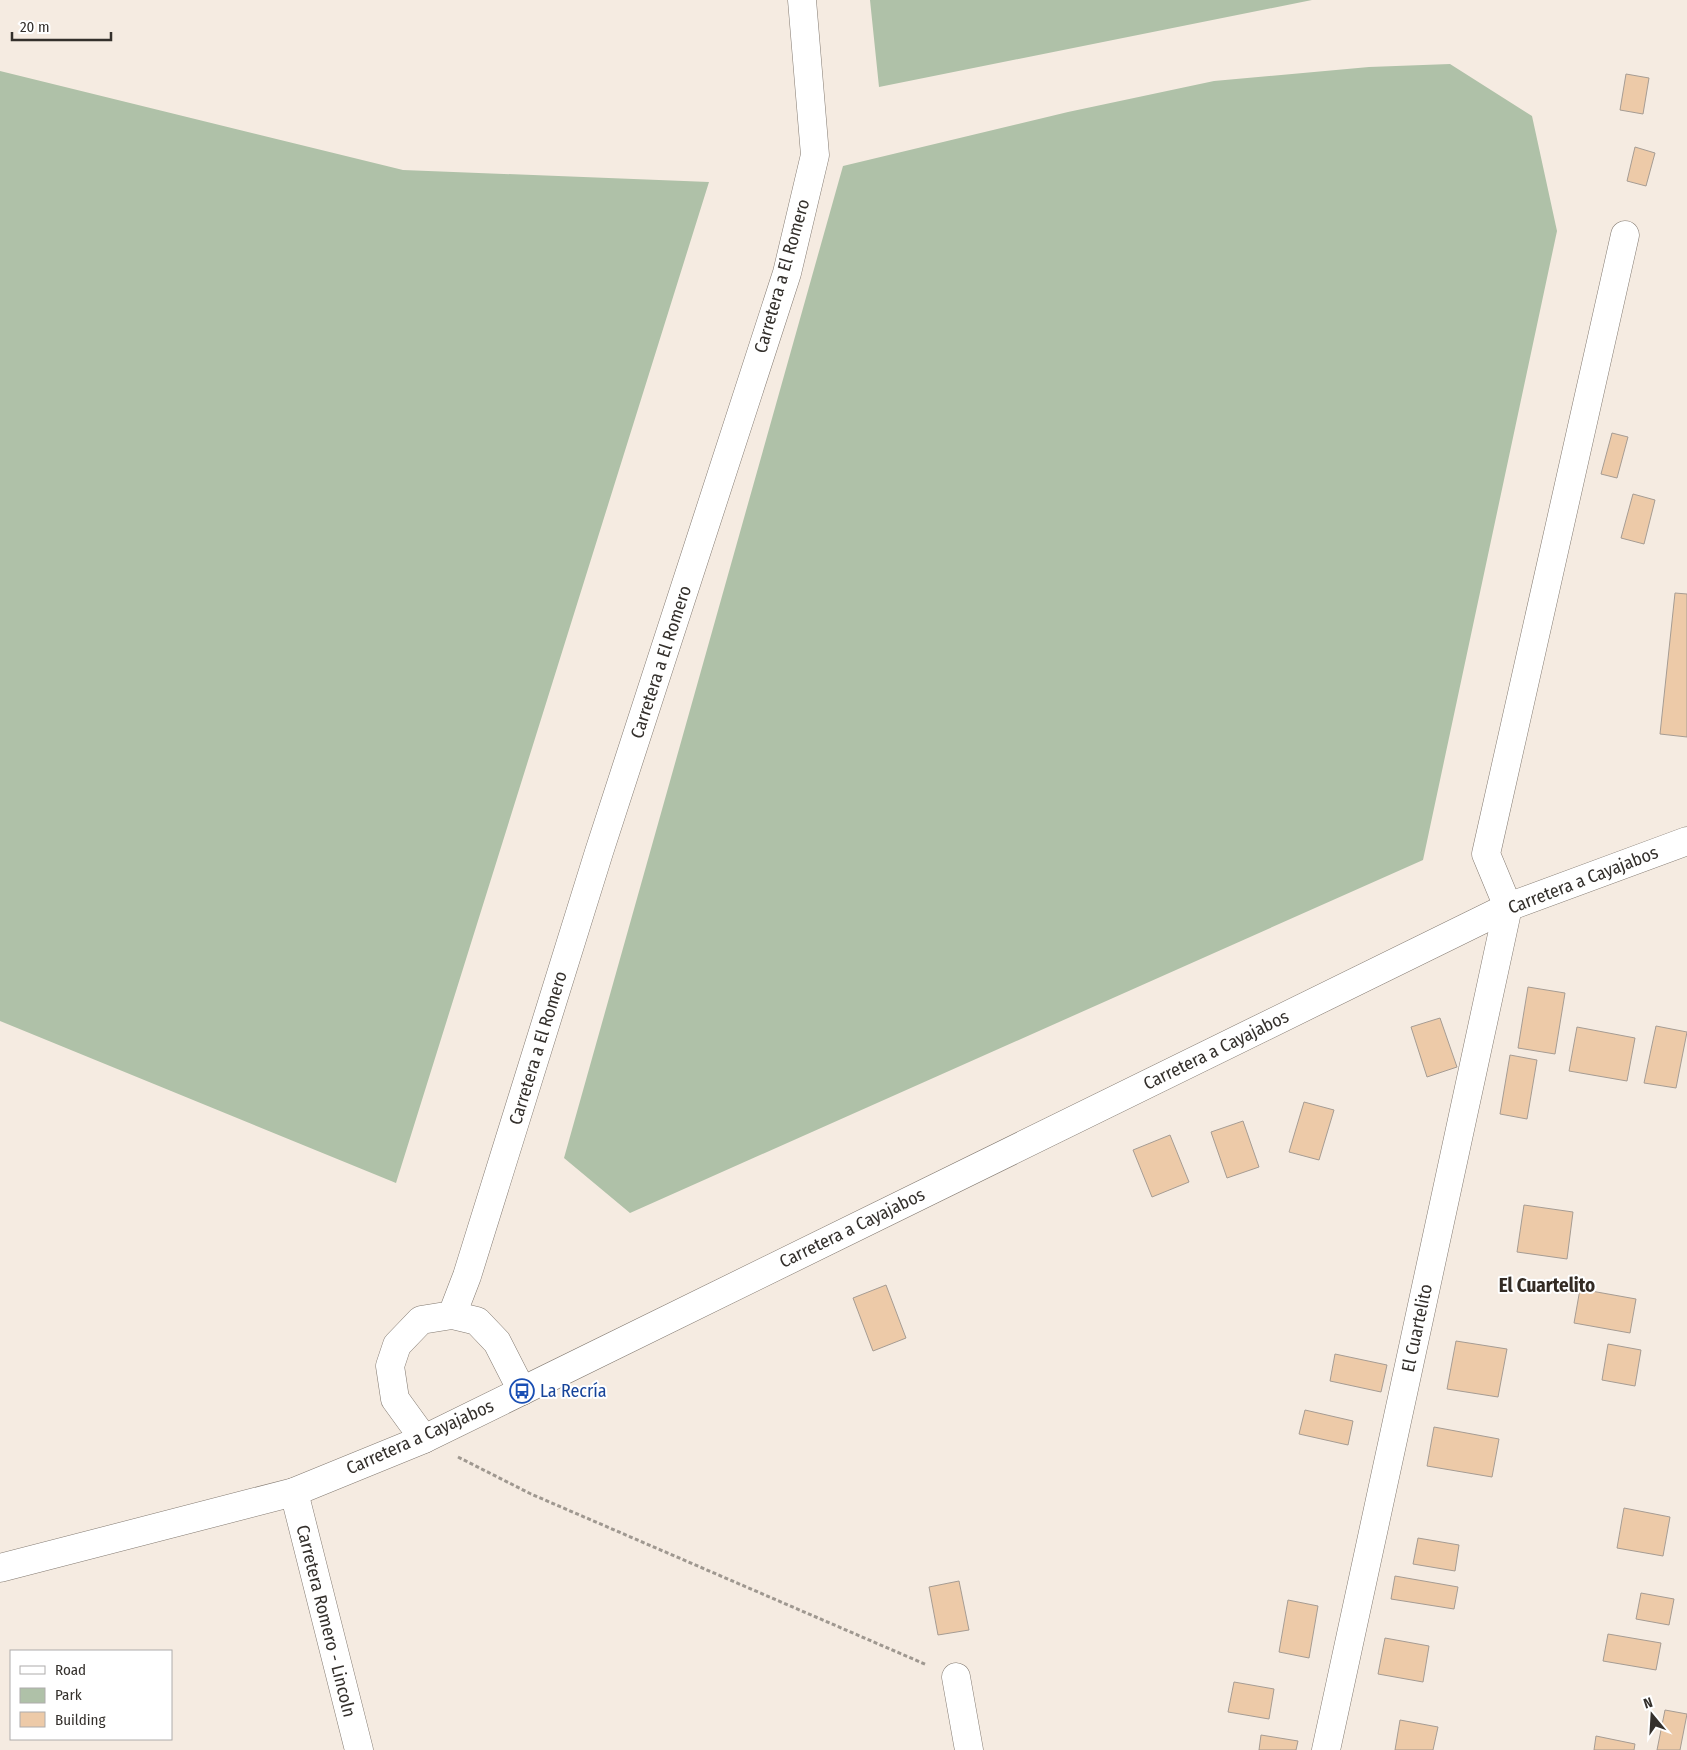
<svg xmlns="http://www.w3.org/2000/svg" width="1687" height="1750" font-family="'Fira Sans Condensed',sans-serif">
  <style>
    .green { fill: #afc1a8 }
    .building { fill: #edcaa8; stroke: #a69c93 }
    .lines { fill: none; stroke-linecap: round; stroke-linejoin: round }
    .minor-casing { stroke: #837a71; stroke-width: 29 }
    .major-casing { stroke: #837a71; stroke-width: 29 }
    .path { stroke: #9f9890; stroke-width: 3; stroke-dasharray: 4 2.5; stroke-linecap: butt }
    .minor { stroke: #fff; stroke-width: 28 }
    .major { stroke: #fff; stroke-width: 28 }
    .labels { text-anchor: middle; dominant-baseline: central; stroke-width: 4; stroke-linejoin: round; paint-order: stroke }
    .street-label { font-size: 18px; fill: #34302c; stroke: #fff }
    .transit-label { font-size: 18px; fill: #164399; stroke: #fff; text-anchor: start }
    .neighbourhood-label { font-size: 19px; font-weight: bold; fill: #332b24; stroke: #fff }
  </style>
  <rect width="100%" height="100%" fill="#f5ebe1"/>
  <path class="green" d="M870 0H1312L879 87Z
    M1450 64 1532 116 1557 231 1423 860 630 1213 564 1158 843 166 1068 112 1214 81 1369 67Z
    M0 71 403 170 709 182 396 1183 0 1021Z"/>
  <path class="building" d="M1626 74 1649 78 1643 114 1620 110Z
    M1635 147 1655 153 1646 186 1627 181Z
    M1612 433 1628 437 1617 478 1601 474Z
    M1633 494 1655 500 1644 544 1621 538Z
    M1675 593 1687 594V737L1660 734Z
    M1528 987 1565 993 1555 1054 1518 1048Z
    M1440 1018 1457 1067 1427 1077 1411 1027Z
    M1656 1026 1687 1032 1676 1088 1644 1083Z
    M1577 1027 1635 1038 1627 1081 1569 1071Z
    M1510 1055 1537 1060 1527 1119 1500 1114Z
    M1304 1102 1334 1110 1319 1160 1289 1152Z
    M1243 1121 1259 1167 1227 1178 1211 1132Z
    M1170 1135 1189 1182 1152 1197 1133 1150Z
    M1524 1205 1573 1212 1567 1259 1517 1252Z
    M886 1285 906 1338 873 1351 853 1298Z
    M1580 1289 1636 1299 1630 1333 1574 1323Z
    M1456 1341 1507 1349 1498 1397 1447 1389Z
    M1608 1344 1641 1350 1635 1386 1602 1380Z
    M1335 1354 1387 1365 1381 1392 1330 1381Z
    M1305 1410 1353 1421 1348 1445 1299 1434Z
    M1434 1427 1499 1439 1492 1477 1427 1466Z
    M1624 1508 1670 1517 1663 1556 1617 1548Z
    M1418 1538 1459 1545 1455 1571 1413 1564Z
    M1395 1576 1458 1587 1454 1609 1391 1599Z
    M959 1581 969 1630 938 1635 929 1587Z
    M1641 1593 1674 1599 1669 1625 1636 1619Z
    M1288 1600 1318 1606 1309 1658 1279 1652Z
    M1608 1634 1661 1643 1656 1670 1603 1661Z
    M1385 1638 1429 1646 1423 1682 1378 1674Z
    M1234 1682 1274 1689 1269 1719 1228 1712Z
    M1665 1710 1687 1714 1680 1750H1657Z
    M1400 1720 1438 1727 1433 1750H1395Z
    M1261 1735 1298 1741 1296 1750H1259Z
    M1596 1736 1635 1744 1634 1750H1594Z"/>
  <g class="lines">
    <g class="minor-casing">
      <path id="minor" d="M452 1315 467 1276 599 852 787 273 815 155 802 0
        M424 1439 395 1399 390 1366 397 1345 421 1320 452 1315 477 1321 497 1342 522 1391
        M294 1492 359 1750
        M956 1677 969 1750
        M1326 1750 1508 907 1486 854 1625 235"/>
    </g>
    <g class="major-casing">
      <path id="major" d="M0 1568 294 1492 424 1439 1508 907 1687 841"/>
    </g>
    <path class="path" d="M458 1457 531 1494 927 1665"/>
    <use href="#minor" class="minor"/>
    <use href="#major" class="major"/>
  </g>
  <defs>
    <g id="bus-ring" transform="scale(1.25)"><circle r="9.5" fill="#fff" stroke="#1a4fb4" stroke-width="1.5"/><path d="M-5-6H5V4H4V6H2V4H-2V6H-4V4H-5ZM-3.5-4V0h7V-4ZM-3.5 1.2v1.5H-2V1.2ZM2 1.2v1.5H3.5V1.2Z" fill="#1a4fb4"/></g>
  </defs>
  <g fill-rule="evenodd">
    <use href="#bus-ring" x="522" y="1391"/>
  </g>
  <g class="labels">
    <g class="street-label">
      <text transform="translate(782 276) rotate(-74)">Carretera a El Romero</text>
      <text transform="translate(661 662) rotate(-72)">Carretera a El Romero</text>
      <text transform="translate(1583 880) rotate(-21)">Carretera a Cayajabos</text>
      <text transform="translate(538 1048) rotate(-73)">Carretera a El Romero</text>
      <text transform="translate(1216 1050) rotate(-26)">Carretera a Cayajabos</text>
      <text transform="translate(852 1228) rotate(-26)">Carretera a Cayajabos</text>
      <text transform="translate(1417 1328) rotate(-78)">El Cuartelito</text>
      <text transform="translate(420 1437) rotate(-24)">Carretera a Cayajabos</text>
      <text transform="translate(326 1621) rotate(76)">Carretera Romero - Lincoln</text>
    </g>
    <g class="transit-label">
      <text x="540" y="1391">La Recría</text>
    </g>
    <g class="neighbourhood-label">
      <text x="1547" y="1285">El Cuartelito</text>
    </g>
  </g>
  <rect x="10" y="1650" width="162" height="90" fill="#ffffff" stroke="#aeacab"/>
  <rect x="20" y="1666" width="25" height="8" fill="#ffffff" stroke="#aeacab"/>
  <text x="55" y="1675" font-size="15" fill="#34302c">Road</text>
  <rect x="20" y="1688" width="25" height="15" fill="#afc1a8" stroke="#aeacab"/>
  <text x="55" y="1700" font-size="15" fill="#34302c">Park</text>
  <rect x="20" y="1712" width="25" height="15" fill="#edcaa8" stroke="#aeacab"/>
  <text x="55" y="1725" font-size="15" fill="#34302c">Building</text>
  <g transform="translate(1652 1715) rotate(342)" stroke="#ffffff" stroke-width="4" paint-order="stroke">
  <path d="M0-4L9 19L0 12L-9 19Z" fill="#34302c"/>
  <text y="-8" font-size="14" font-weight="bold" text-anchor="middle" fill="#34302c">N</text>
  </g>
  <path d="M12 32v8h99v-8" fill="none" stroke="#34302c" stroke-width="2.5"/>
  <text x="20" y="32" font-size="15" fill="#34302c" stroke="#ffffff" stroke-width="4" paint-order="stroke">20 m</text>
</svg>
